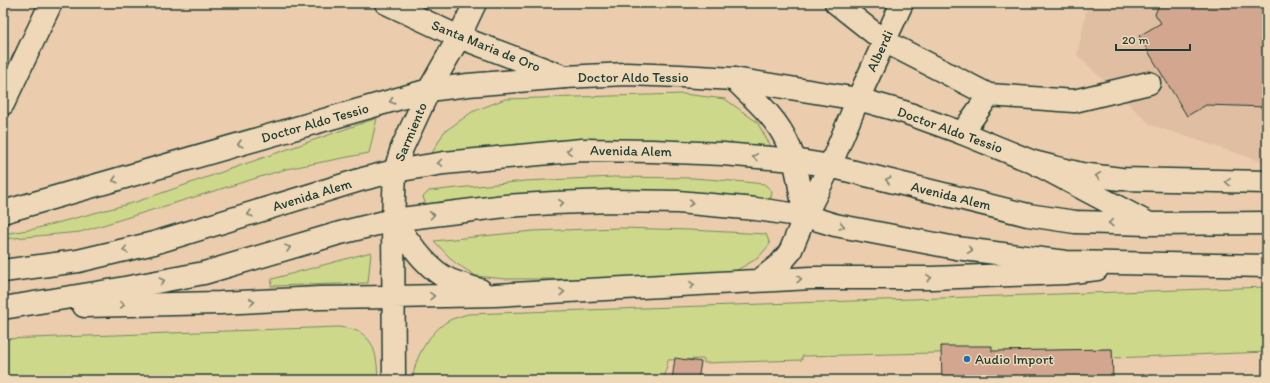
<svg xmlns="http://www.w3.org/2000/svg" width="1270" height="383" font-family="Itim,sans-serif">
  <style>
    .built { fill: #e0bea2 }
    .green { fill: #ced88b; stroke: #768a60 }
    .building { fill: #d3a68f; stroke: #1f3d34 }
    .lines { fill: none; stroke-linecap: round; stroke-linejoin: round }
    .minor-casing { stroke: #1f3d34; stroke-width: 25 }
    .major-casing { stroke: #1f3d34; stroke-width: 25 }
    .highway-casing { stroke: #1f3d34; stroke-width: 25 }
    .minor { stroke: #eed8b7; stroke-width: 22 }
    .major { stroke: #eed8b7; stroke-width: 22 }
    .highway { stroke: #eed8b7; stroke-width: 22 }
    .oneway { stroke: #7c836f }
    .poi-dot { fill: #1f6fb2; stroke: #eed8b7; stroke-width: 1.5 }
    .labels { text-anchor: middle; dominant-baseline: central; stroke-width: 3; stroke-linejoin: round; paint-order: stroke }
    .street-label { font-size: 14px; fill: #1f3d34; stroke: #eed8b7 }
    .poi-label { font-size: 14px; fill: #1f3d34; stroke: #eed8b7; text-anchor: start }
  </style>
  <rect width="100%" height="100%" fill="#ebccad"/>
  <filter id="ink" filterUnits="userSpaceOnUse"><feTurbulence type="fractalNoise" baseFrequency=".025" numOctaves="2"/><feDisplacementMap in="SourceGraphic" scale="8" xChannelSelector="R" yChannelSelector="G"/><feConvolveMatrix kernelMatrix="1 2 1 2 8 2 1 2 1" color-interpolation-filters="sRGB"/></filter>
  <g filter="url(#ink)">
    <path class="built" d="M3 3H15L3 27Z
      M1088 3H1267V163L1151 125 1077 55Z"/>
    <path class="green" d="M684 94 725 99 757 122 773 150 431 155 444 132 472 112 505 99Z
      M377 118 369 153 286 169 80 232 3 239V234L34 229 136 202Z
      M614 177 693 178 745 182 764 184 772 191 771 198 762 199 433 206 426 205 423 197 429 191 525 181Z
      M621 228 689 230 766 234 770 244 758 258 732 273 663 279H506L476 276 454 262 434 241 533 231Z
      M371 252 368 283 271 286 272 279Z
      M1267 287V352L1112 358V349L802 356V360L704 363V359L668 360 664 380H413C413 358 432 328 452 319 457 317 463 316 468 314Z
      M339 327C345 328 352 329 357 331 377 340 377 362 378 380H3V339Z"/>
    <path class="building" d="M1160 3H1267V107L1206 105 1187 116 1139 36 1161 23 1155 14Z
      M941 346H992V351L1112 349 1113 380H942Z
      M675 358 701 362 698 380H672Z"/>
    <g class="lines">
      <g class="minor-casing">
        <path id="minor" d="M386 3 459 37 565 77
          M836 3 884 41 989 95
          M734 79C753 98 776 117 787 142 798 163 800 193 805 216
          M3 104 51 3
          M962 133 989 95 1074 101 1149 83
          M393 220C409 241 426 269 450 280 460 284 470 287 480 290
          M760 280 779 265 790 252 805 216 830 166 858 99 902 3
          M393 297 495 295 811 278H932L1065 273 1097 269
          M394 380 393 220 395 171 402 148 429 90 459 37 475 3"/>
      </g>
      <g class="major-casing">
        <path id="major" d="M3 212 429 90 468 85 565 77 626 74 680 76 734 79 858 99 904 112 962 133 1033 162 1081 174 1121 179 1267 182"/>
      </g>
      <g class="highway-casing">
        <path id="highway" d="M1033 162 1146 222
          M3 271 78 261 154 243 363 179 395 171 444 163 550 153 582 150 652 151 723 154 794 160 830 166 1028 215 1075 222 1150 224 1267 223
          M84 306 220 303 319 298 393 297
          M3 308 114 290 204 273 340 233 393 220 505 206 554 203 612 201 678 202 756 209 805 216 835 225 956 248 1066 262 1267 266"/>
      </g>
      <use href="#minor" class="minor"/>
      <use href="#major" class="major"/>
      <use href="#highway" class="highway"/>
    </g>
    <defs><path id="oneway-chevron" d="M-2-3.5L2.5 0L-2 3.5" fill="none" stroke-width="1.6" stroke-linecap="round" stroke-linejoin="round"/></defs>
    <g class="oneway">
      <use href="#oneway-chevron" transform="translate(392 101) rotate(164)"/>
      <use href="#oneway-chevron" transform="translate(240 144) rotate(164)"/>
      <use href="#oneway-chevron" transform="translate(569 151) rotate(176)"/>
      <use href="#oneway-chevron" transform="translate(755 157) rotate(-175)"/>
      <use href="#oneway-chevron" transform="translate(440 163) rotate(171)"/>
      <use href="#oneway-chevron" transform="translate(1098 176) rotate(-172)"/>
      <use href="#oneway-chevron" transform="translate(115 180) rotate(164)"/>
      <use href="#oneway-chevron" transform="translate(888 180) rotate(-166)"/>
      <use href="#oneway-chevron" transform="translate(1228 182) rotate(-178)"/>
      <use href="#oneway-chevron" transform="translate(561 203) rotate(-2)"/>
      <use href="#oneway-chevron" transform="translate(691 203) rotate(5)"/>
      <use href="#oneway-chevron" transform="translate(250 214) rotate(163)"/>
      <use href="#oneway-chevron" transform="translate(432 215) rotate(-7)"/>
      <use href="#oneway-chevron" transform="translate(1111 223) rotate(-178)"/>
      <use href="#oneway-chevron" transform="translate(842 226) rotate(11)"/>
      <use href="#oneway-chevron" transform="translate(288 248) rotate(-16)"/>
      <use href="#oneway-chevron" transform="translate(125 250) rotate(167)"/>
      <use href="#oneway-chevron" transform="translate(970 250) rotate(8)"/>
      <use href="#oneway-chevron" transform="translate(929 278) rotate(-1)"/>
      <use href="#oneway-chevron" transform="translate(799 279) rotate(-2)"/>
      <use href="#oneway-chevron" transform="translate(162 281) rotate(-11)"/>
      <use href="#oneway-chevron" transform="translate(692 285) rotate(-3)"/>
      <use href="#oneway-chevron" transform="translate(562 292) rotate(-3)"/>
      <use href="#oneway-chevron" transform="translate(432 296) rotate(-1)"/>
      <use href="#oneway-chevron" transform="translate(252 302) rotate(-3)"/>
      <use href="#oneway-chevron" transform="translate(122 305) rotate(-1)"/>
    </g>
  </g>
  <circle class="poi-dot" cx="967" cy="359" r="4"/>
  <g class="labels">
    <g class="street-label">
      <text transform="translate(486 46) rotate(22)">Santa Maria de Oro</text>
      <text transform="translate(880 51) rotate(-65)">Alberdi</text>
      <text x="633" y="77">Doctor Aldo Tessio</text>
      <text transform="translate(315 123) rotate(-16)">Doctor Aldo Tessio</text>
      <text transform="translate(950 130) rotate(20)">Doctor Aldo Tessio</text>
      <text transform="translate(411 132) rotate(-67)">Sarmiento</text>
      <text transform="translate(631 151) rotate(1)">Avenida Alem</text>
      <text transform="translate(312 195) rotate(-17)">Avenida Alem</text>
      <text transform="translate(951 196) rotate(14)">Avenida Alem</text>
    </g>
    <g class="poi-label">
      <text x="975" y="359">Audio Import</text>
    </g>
  </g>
  <rect width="1270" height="383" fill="none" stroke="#eed8b7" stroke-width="16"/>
  <rect x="8" y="8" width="1254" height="367" fill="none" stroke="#1f3d34" stroke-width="1.5" filter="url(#ink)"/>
  <path d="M1116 44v6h74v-6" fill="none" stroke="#1f3d34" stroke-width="2"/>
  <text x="1122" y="44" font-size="12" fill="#1f3d34" stroke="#eed8b7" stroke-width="3" paint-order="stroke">20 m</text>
</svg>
